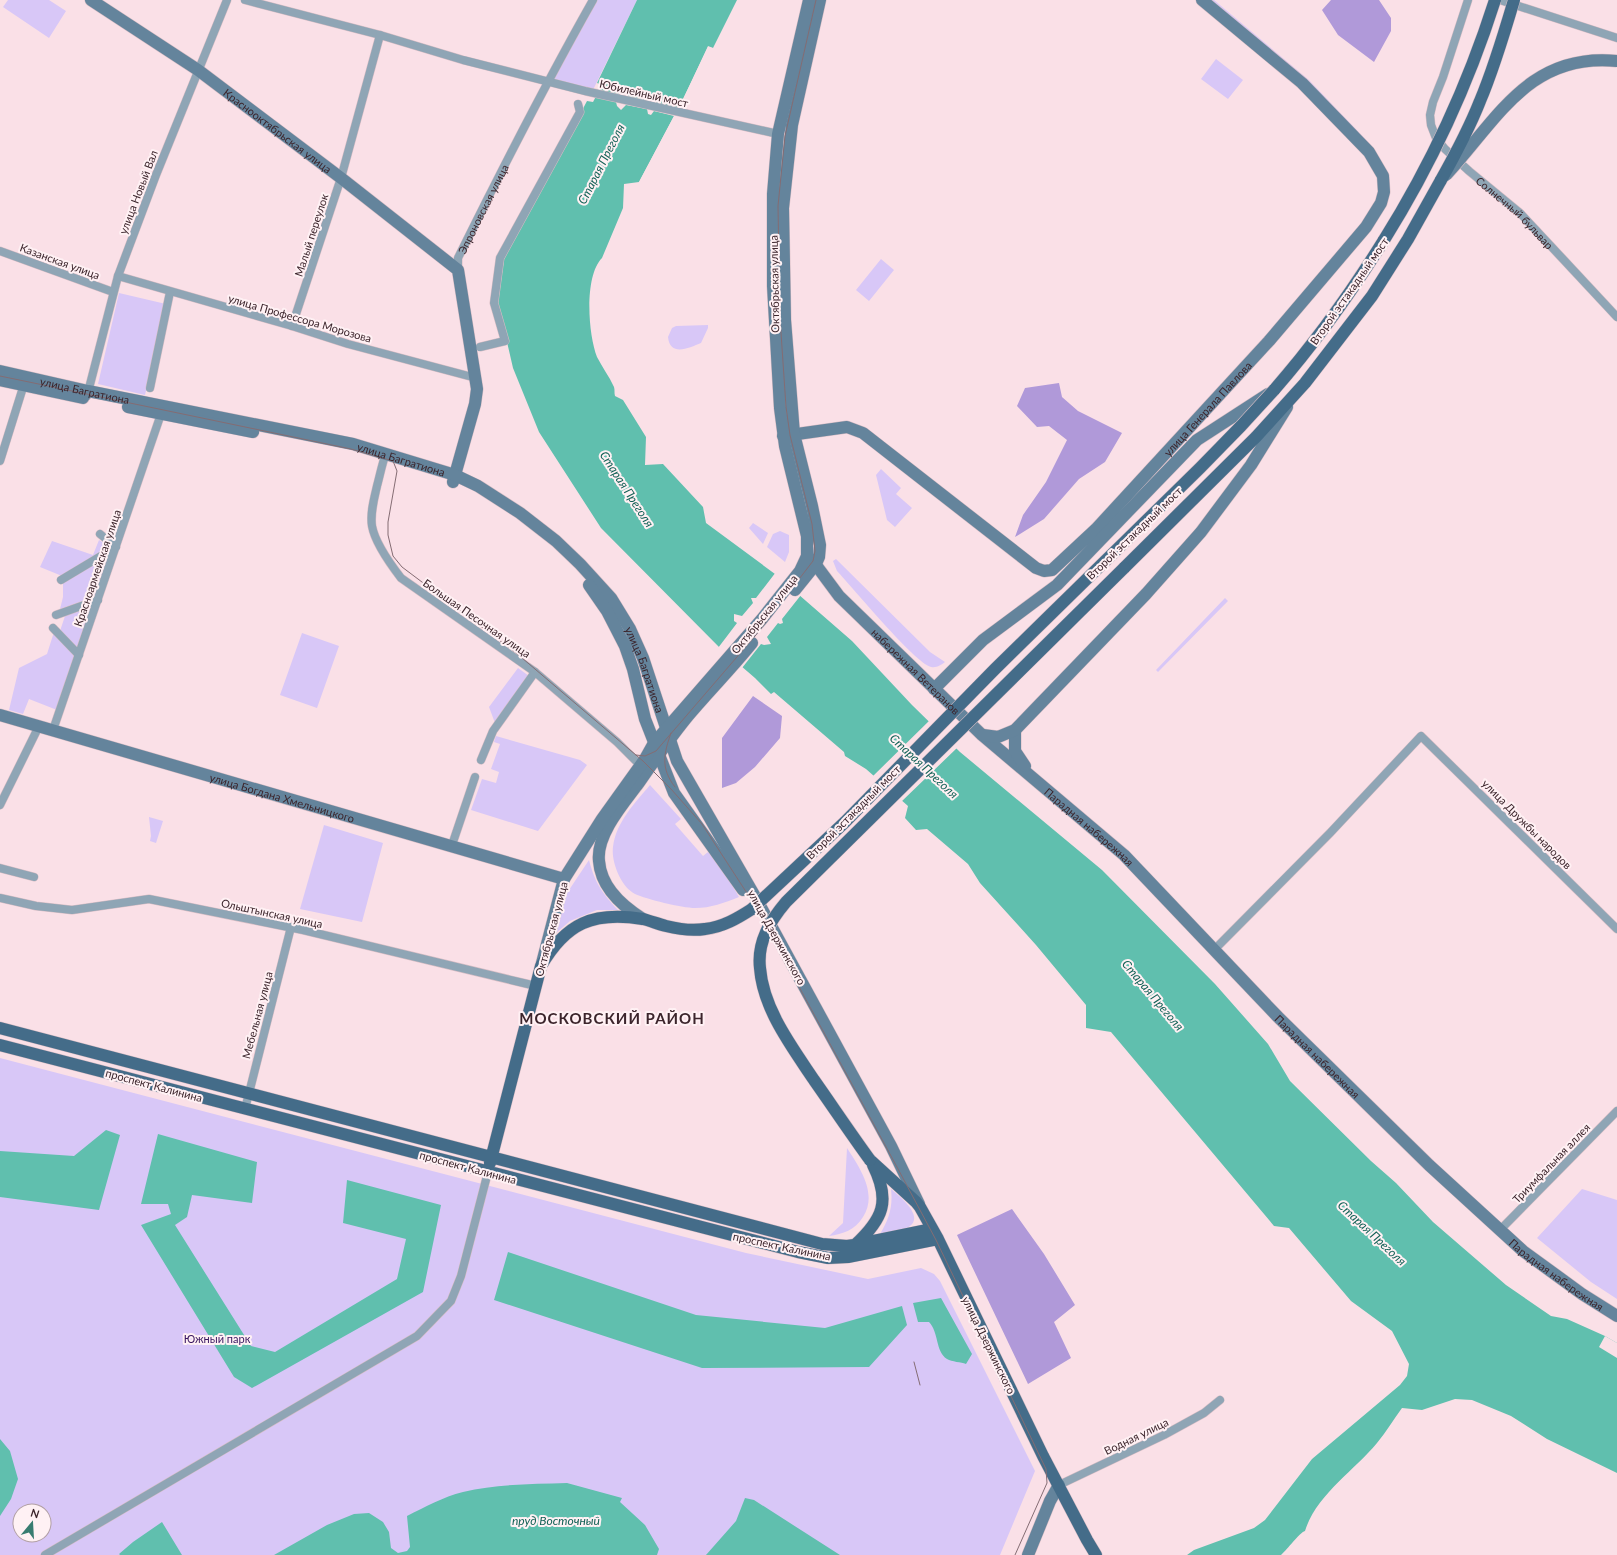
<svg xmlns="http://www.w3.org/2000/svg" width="1617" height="1555" font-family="Lato,sans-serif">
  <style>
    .green { fill: #d8c7f7; fill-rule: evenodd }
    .forest { fill: #b099d9 }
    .water { fill: #60bfae }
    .pier { fill: #fae0e7 }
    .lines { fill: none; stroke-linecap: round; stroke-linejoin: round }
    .street-casing { stroke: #d8bec5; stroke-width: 9 }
    .secondary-casing { stroke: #d8bec5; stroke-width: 13 }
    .primary-casing { stroke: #d8bec5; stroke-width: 13 }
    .street { stroke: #8fa5b5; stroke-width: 8 }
    .secondary { stroke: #64849c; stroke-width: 12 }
    .primary { stroke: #446c89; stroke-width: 12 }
    .tram { stroke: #846c73; stroke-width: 1 }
    .secondary-bridge-casing { stroke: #d8bec5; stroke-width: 13; stroke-linecap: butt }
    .primary-bridge-casing { stroke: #d8bec5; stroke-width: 13; stroke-linecap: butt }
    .secondary-bridge { stroke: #64849c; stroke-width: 12 }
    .primary-bridge { stroke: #446c89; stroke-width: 12 }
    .labels { text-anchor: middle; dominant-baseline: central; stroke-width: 4; stroke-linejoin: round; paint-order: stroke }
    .street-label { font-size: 11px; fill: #3c252c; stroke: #fff1f4 }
    .park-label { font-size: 11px; fill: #38155f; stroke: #fff1f4 }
    .water-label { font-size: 12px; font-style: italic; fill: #146257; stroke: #fff1f4 }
    .district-label { font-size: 15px; font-weight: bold; letter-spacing: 1px; fill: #3c252c; stroke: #fff1f4 }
  </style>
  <rect width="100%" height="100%" fill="#fae0e7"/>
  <path class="green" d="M8 0H49L66 11 49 38 3 7Z
    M593 0H637L592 92 548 80Z
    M1210 0H1214L1309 80 1372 146Z
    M1216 59 1243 80 1228 99 1201 79Z
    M881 259 894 270 869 301 856 290Z
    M119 293 166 304 145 395 98 384Z
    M708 325V328L701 343C689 348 670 357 668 337L672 328 676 326Z
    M881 469 901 488 896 494 912 508 895 527 887 520 876 475Z
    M753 523 768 533 763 544 749 528Z
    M780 531 789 535V552L785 562 767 547 773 534Z
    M99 540 111 548 62 576 40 567 52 541 93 555Z
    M110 555 97 596 60 609 63 597V581Z
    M836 559 930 652 945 662C941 665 937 668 931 667 914 662 853 588 837 571L833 561Z
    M1225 598 1228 601 1158 672 1156 670Z
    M94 604 79 649 60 631 65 616Z
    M54 632 77 656 57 710 29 699 23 714 9 710 19 668 47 654Z
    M302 633 339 646 317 708 280 695Z
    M518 668 529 676 495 723 489 707Z
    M496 736 580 760 587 765 538 831 471 810 482 779 496 783 499 772 491 769 500 744 494 742Z
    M650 785 681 819 675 824 703 856 708 852 725 873 739 897C724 903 711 908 695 908 682 908 646 899 635 894 621 887 611 862 613 847 616 822 635 803 650 785Z
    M149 817 163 821 156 843 150 841 151 836Z
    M324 825 383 843 362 922 300 909Z
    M589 860C595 883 602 893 618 910H597L570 921 555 934 567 893Z
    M0 1058 746 1253 868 1279 921 1268 934 1274 940 1281 1035 1471 1000 1555H0ZM20 1511H44V1535H20Z
    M847 1148C860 1168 878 1194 863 1217 855 1230 843 1234 829 1236L843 1223Z
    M891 1189C899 1196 924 1215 910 1226 903 1232 889 1232 880 1234 889 1219 893 1207 891 1189Z
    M1582 1189 1617 1200V1299L1591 1282 1537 1238Z"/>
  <path class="forest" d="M1331 0H1379L1391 18V31L1374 62 1338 35 1322 10Z
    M1059 383 1062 397 1078 411 1122 433 1105 462 1079 479 1044 519 1015 537 1023 515 1046 482 1067 440 1049 426 1037 427 1017 406 1025 388Z
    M753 696 782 716 780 738 755 767 736 783 722 788V738Z
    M1012 1209 1044 1254 1075 1305 1054 1322 1071 1358 1028 1384 957 1235Z"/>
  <path class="water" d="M637 0H737L713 48 708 47 682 101 639 182 624 184 623 208 602 258C584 276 588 334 597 357 602 367 609 376 614 387 615 390 614 393 615 396L623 400 646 437 645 465 663 464 703 507 706 523 775 574 852 641 912 705 960 752 1102 870 1215 984 1268 1044 1290 1081 1371 1161 1396 1183 1433 1222 1506 1285 1551 1316 1567 1319 1605 1336 1617 1343V1473L1547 1439 1511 1416 1472 1400 1455 1399 1422 1410 1402 1408C1394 1419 1386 1432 1377 1443 1354 1471 1316 1495 1305 1531 1299 1533 1288 1549 1281 1555H1187L1194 1550 1254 1528 1265 1520 1312 1459 1400 1385 1407 1376 1409 1364 1392 1331 1351 1301 1289 1228 1274 1226 1111 1032 1086 1028V1005L1036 945 980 883 968 864 927 829 916 830 905 818 908 806 866 769 845 756 844 752 774 692 771 694 755 678 719 647 601 528 539 432 513 368 498 303 504 259 587 101 593 102 602 85 597 83Z
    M106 1130 120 1135 99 1210 0 1197V1151L74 1156Z
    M158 1134 257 1162 252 1203 192 1195 187 1217 175 1225 251 1346 275 1352 397 1279 406 1239 343 1223 347 1180 441 1205 423 1292 252 1388 234 1377 141 1225 171 1214 168 1204H141Z
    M508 1252 696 1315 825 1328 902 1306 907 1325 869 1367 702 1368 494 1300Z
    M941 1298 972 1354 966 1364C961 1362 952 1362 947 1359 935 1351 939 1332 929 1322H918L913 1303Z
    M0 1439 10 1451 18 1479 11 1499 0 1516Z
    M567 1483 622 1498 620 1502 645 1525 659 1549 657 1555H274L327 1525 354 1514 369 1513 383 1522 389 1532 391 1548 398 1553 407 1551 410 1547 407 1516C425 1507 443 1497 463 1492 497 1484 532 1484 567 1483Z
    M745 1498 754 1500 840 1555H706L736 1521Z
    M162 1522 182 1555H120L119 1554 133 1542Z"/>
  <path class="pier" d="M708 46 713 48V50L709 49 684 102 641 182H639L674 116 654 111 651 115 648 114 647 109 626 105 621 110 617 106 616 102 594 97 598 90 618 94 623 88 626 89 628 91V97L648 101 649 97 651 95H654L656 97V103L679 108Z
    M776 572 801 595 782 619 783 623 780 624 778 623 767 637 771 644 764 645 761 644 742 668 718 648 737 623 734 621V614L742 616 753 603 751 598H756Z
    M930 720 958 747 901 802 872 777Z
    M1605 1336 1617 1343V1358L1599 1347Z"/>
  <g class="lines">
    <g class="street-casing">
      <g id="street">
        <path d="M245 0 380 35 463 60 585 91 778 134"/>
        <path id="s1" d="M1468 0 1443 77 1433 102 1430 115 1431 125 1436 138 1445 149 1469 171 1520 213 1617 317"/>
        <path d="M1500 0 1617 38"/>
        <path d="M0 251 113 292"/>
        <path id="s2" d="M458 270V258C501 171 545 85 593 0"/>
        <path d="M118 276 292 326 348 344 476 378"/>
        <path d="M292 326 341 178 380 35"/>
        <path d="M480 347 505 341 494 303 500 258 580 112 578 104"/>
        <path d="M150 388 170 292"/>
        <path d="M87 396 118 276 156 175 227 0"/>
        <path d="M386 453C382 464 380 475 377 486 374 499 370 513 372 526 375 543 391 565 401 578L535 672 617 742 640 765"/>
        <path d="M0 461 25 381"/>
        <path d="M61 580 116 547 100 534"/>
        <path d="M56 615 98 600"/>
        <path d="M53 628 79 655"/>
        <path d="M53 730 161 414"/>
        <path d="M481 760 493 731 535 672"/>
        <path d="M0 805 39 726"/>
        <path d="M452 845 475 777"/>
        <path d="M0 868 34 877"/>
        <path d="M0 898 36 906 72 910 149 899 303 930 536 986"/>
        <path d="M1214 950 1330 833 1421 736 1617 929"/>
        <path d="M245 1109 291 927"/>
        <path d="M1500 1230 1617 1111"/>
        <path d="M1059 1485 1164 1435 1204 1413 1220 1400"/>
        <path d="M45 1555 417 1336 451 1301 461 1276 488 1172"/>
      </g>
    </g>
    <g class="secondary-casing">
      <g id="secondary">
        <path id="s3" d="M91 0 198 70 341 178 458 270 477 389 475 404 453 482"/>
        <path id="s4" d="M0 371 88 391 353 444 455 475 478 486 520 513 556 541 580 564 611 598 630 629 643 658 677 761 757 900 891 1146 919 1204"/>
        <path d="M0 380 83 398"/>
        <path d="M128 407 253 432"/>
        <path id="s5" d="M783 436 847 427 863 433 1036 568 1044 571 1052 570 1096 529 1269 341 1366 227 1381 203 1384 192 1383 176 1369 152 1302 83 1202 0"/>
        <path id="s6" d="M807 556 813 561 839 596 982 735 1124 855 1278 1017 1429 1165 1523 1251 1582 1294 1617 1316"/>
        <path d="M589 585 607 611 625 646 633 669 645 719 674 793 743 890"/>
        <path d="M795 590 816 564 819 557 820 545 812 506 794 434 785 320 783 208 792 125 820 0"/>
        <path d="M934 689 983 640 1057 585 1197 440 1268 394"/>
        <path id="s7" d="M0 715 564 879"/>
        <path d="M1015 730V751L1025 766"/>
        <path d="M983 735 998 737 1015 730 1146 594 1201 532 1251 465 1287 407"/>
        <path d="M643 919C622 906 601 888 599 861 596 835 623 804 638 784 654 761 670 738 688 716 709 691 732 668 752 643"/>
        <path d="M542 963 564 879 602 819 645 759 654 743 762 619 800 571 807 556V536L785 446 780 408 773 286V194L778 134 809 0"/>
        <path d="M1028 1555 1050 1501 1059 1485"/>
      </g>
    </g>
    <g class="primary-casing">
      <path id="primary" d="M1274 390C1315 343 1351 293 1384 240
        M1124 568 1256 437 1305 383 1372 296 1408 239 1441 180
        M0 1028 822 1244 847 1246 854 1245 932 1229
        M0 1045 798 1252 828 1258 848 1257 938 1239
        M870 1160 916 1202 920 1207 938 1239 1043 1456 1087 1540 1096 1555
        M490 1163 541 966C566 923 593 911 643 919 651 921 658 924 666 926 678 929 693 931 705 929 723 927 738 918 752 909
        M855 1245C883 1219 891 1201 873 1165"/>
    </g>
    <use href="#street" class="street"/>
    <use href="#secondary" class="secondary"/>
    <use href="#primary" class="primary"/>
    <path class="tram" d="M0 376 351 449 393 461 397 471 388 522V535L393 556 402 567 515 652 643 761 671 789 702 824 754 904 897 1167 936 1240 1046 1469 1047 1483 1015 1555
      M671 733C664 753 660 768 675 787
      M636 755 645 756 656 751 755 636 813 561 815 551 812 524 790 435 786 407 780 318 778 206 785 136 816 0
      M914 1362 920 1385"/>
    <g class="secondary-bridge-casing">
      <path id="secondary-bridge" d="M1446 175C1497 120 1529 52 1617 61"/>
    </g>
    <g class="primary-bridge-casing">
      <path id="primary-bridge" d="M1441 180C1455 155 1469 129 1480 101 1494 68 1504 34 1514 0
        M1384 240C1431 165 1468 85 1495 0
        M752 909 845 822 995 669 1200 468 1241 426 1274 390
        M870 1160C851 1134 833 1107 814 1080 792 1047 763 1009 760 968 757 942 770 921 786 902L1124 568"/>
    </g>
    <use href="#secondary-bridge" class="secondary-bridge"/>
    <use href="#primary-bridge" class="primary-bridge"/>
  </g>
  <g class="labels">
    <g class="street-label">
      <text transform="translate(644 93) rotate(13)">Юбилейный мост</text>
      <text stroke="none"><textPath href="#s3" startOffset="228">Краснооктябрьская улица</textPath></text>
      <text transform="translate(138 192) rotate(-69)">улица Новый Вал</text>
      <text stroke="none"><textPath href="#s2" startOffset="67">Эпроновская улица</textPath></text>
      <text stroke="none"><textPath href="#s1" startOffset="254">Солнечный бульвар</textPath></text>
      <text transform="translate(311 235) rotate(-72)">Малый переулок</text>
      <text transform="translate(60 261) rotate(20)">Казанская улица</text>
      <text transform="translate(774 284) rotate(-91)">Октябрьская улица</text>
      <text transform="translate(1349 291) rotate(-55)">Второй эстакадный мост</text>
      <text transform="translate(300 318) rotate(16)">улица Профессора Морозова</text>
      <text stroke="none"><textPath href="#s4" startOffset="87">улица Багратиона</textPath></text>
      <text stroke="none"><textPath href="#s5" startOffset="542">улица Генерала Павлова</textPath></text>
      <text stroke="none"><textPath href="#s4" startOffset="411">улица Багратиона</textPath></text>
      <text transform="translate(1134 533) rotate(-44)">Второй эстакадный мост</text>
      <text transform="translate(97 568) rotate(-71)">Красноармейская улица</text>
      <text transform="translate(764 614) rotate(-51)">Октябрьская улица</text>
      <text transform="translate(477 618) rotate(35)">Большая Песочная улица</text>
      <text stroke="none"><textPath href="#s4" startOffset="747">улица Багратиона</textPath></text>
      <text stroke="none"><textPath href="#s6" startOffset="159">набережная Ветеранов</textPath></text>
      <text stroke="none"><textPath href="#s7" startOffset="294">улица Богдана Хмельницкого</textPath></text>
      <text transform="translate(853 812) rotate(-45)">Второй эстакадный мост</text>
      <text transform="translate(1527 824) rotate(45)">улица Дружбы народов</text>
      <text stroke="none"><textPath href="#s6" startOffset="392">Парадная набережная</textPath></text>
      <text transform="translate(272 913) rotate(12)">Ольштынская улица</text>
      <text transform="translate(551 929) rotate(-75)">Октябрьская улица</text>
      <text transform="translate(777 937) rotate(61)">улица Дзержинского</text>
      <text transform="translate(257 1015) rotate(-75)">Мебельная улица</text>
      <text stroke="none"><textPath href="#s6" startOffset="716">Парадная набережная</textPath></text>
      <text transform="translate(154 1085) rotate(15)">проспект Калинина</text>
      <text transform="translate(1551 1163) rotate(-46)">Триумфальная аллея</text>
      <text transform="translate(468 1167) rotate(15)">проспект Калинина</text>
      <text transform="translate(782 1246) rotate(12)">проспект Калинина</text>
      <text stroke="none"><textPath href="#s6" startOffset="1040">Парадная набережная</textPath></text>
      <text transform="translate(989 1345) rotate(64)">улица Дзержинского</text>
      <text transform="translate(1136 1436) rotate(-26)">Водная улица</text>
    </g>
    <g class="park-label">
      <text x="217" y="1338">Южный парк</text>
    </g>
    <g class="water-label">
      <text transform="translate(601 164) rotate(-63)">Старая Преголя</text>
      <text transform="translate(627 489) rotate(57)">Старая Преголя</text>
      <text transform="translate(924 766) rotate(43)">Старая Преголя</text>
      <text transform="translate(1153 995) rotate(50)">Старая Преголя</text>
      <text transform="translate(1372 1233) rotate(43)">Старая Преголя</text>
      <text x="556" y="1520">пруд Восточный</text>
    </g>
    <g class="district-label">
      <text x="612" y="1018">МОСКОВСКИЙ РАЙОН</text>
    </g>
  </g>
  <g transform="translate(32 1523) rotate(18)"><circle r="19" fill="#fff1f4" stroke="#b19fa4"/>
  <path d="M0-3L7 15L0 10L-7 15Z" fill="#387c71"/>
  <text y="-6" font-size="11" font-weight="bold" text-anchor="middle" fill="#3c252c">N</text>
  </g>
</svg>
